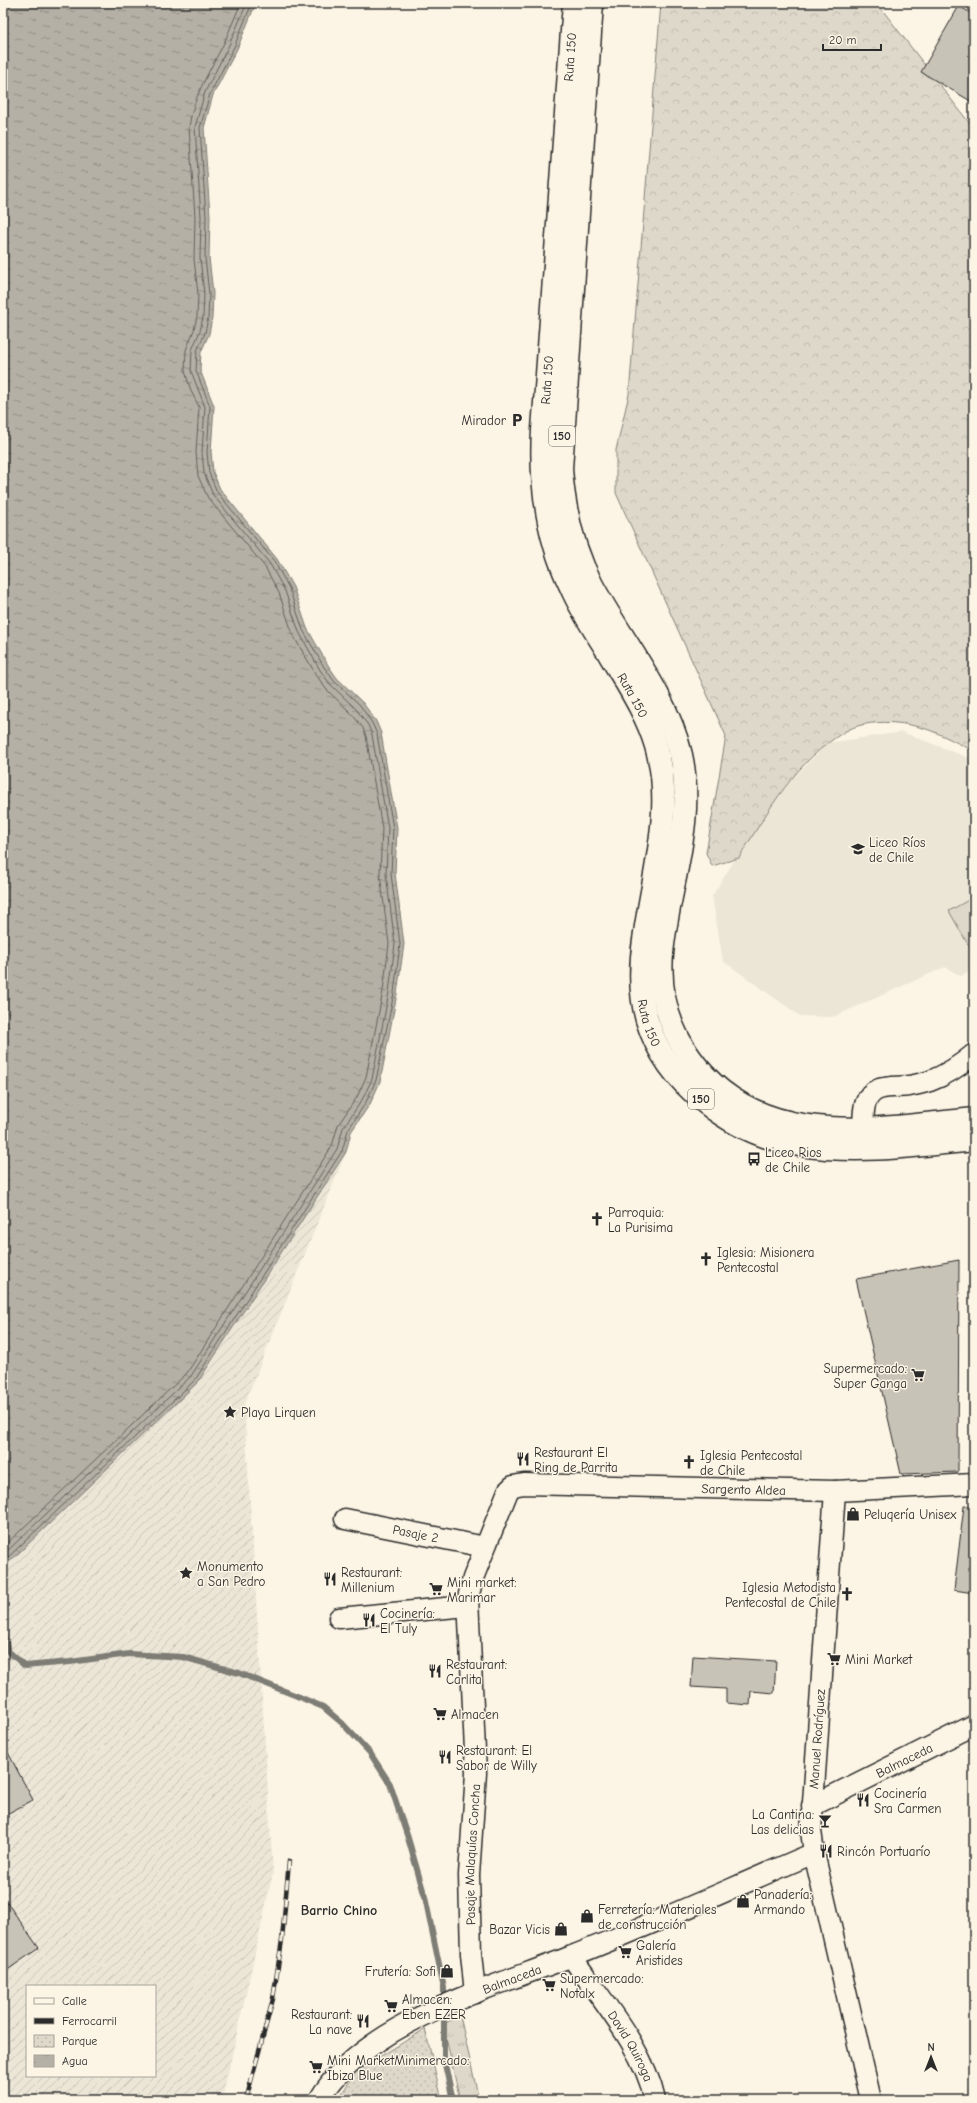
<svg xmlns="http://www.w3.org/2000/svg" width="977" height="2103" font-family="'Comic Neue',sans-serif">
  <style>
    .built { fill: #ece6d7 }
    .industrial { fill: url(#industrial-furrows); fill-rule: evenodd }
    .grass { fill: url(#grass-tufts); stroke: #84827a }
    .forest { fill: url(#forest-crowns); stroke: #84827a }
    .park { fill: url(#park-dots); stroke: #84827a }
    .pitch { fill: #ded8ca; stroke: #84827a }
    .water { fill: url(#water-ripples); stroke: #7d7b74 }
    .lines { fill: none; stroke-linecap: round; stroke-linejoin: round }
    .shore { stroke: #62605c; stroke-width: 1 }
    .stream { stroke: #7d7b74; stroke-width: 6 }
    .building { fill: #c8c3b7; stroke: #2b2b2b }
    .minor-casing { stroke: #2b2b2b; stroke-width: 23 }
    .major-casing { stroke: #2b2b2b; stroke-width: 25 }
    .minor { stroke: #fcf5e5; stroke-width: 20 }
    .major { stroke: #fcf5e5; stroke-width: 22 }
    .rail-casing { stroke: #2b2b2b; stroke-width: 4.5 }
    .rail { stroke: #fcf5e5; stroke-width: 3; stroke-dasharray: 9; stroke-linecap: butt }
    .labels { text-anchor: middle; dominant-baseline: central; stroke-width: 3; stroke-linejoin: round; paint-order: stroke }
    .shield { fill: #fcf5e5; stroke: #6a6863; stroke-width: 1 }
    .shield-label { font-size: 12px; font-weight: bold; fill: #2b2b2b }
    .street-label { font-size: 13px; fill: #2b2b2b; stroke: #fcf5e5 }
    .poi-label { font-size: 13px; fill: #2b2b2b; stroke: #fcf5e5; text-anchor: start }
    .neighbourhood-label { font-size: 14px; font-weight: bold; fill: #2b2b2b; stroke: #fcf5e5 }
  </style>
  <defs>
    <pattern id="industrial-furrows" width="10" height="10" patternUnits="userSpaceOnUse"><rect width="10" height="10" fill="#ece6d7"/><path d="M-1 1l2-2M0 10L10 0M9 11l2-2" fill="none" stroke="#cbc5b9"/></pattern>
    <pattern id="grass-tufts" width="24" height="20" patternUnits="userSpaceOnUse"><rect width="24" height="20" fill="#ded8ca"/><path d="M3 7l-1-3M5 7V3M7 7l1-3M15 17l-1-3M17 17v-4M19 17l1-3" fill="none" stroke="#bfbaae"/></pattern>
    <pattern id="forest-crowns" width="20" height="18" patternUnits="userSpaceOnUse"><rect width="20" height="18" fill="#ded8ca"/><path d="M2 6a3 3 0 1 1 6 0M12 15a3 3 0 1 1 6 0" fill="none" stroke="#bfbaae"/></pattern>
    <pattern id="park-dots" width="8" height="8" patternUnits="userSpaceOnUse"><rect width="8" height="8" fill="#ded8ca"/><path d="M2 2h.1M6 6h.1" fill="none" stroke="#bfbaae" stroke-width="1.8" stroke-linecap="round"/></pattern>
    <pattern id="water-ripples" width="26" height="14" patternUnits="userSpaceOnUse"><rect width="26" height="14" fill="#b4b0a5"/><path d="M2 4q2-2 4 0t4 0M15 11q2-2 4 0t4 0" fill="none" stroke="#938f87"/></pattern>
  </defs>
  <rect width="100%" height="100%" fill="#fcf5e5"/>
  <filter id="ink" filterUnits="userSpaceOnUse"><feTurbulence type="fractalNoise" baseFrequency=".025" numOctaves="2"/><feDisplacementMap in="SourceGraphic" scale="8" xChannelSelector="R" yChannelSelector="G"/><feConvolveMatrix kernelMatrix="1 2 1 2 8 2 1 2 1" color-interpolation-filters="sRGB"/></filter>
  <g filter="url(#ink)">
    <path class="built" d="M902 732 974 760V968L961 976 945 967 833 1017 800 1016 723 961 712 896 771 802 827 743Z"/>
    <path class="industrial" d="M346 1152 244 1405 273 1873 222 2100H3V1568L198 1382ZM27 1986H155V2076H27Z"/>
    <path class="grass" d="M460 2016 479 2100H460L443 2024Z"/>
    <path class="forest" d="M661 3H877L974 129V751C955 742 935 730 915 726 894 721 865 720 846 731 796 760 768 811 739 858L712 866 706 853 726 736 616 493V450L629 394Z"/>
    <path class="park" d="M425 2029 442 2100H338L355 2072Z"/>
    <path class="pitch" d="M974 897V955L949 911Z"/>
    <path class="water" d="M3 3H256L237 49 213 95 204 128 210 216 209 258 213 293 212 318 209 334 201 352 200 370 214 406 211 452 213 472 220 489 277 559 293 587 307 628 328 665 337 678 363 703 376 721 381 733 397 828 395 873 404 944 397 994 380 1082 370 1104 351 1132 346 1152 198 1382 3 1568Z"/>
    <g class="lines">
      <path class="shore" d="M3 1547 187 1373 332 1146 338 1125 357 1097 366 1077 383 991 389 944 380 874 382 828 366 736 363 728 351 713 326 689 315 673 293 635 279 593 265 567 208 498 198 476 196 452 199 407 191 391 185 371 186 350 194 330 197 316 198 294 194 259 195 217 189 127C193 96 210 71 224 43 230 30 235 16 241 3
        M3 1555 191 1376 337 1149 343 1128 362 1100 372 1079 389 992 395 944 386 874 388 828 372 735 368 725 356 709 330 684 320 670 299 632 285 591 270 564 213 495 204 473 202 452 205 407 191 371 192 350 200 331 203 317 204 294 200 258 201 217 195 127 205 92 229 45 247 3
        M3 1562 195 1380 342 1151 348 1130 366 1102 376 1080 394 993 400 944 391 874 393 828 377 734 372 723 360 705 334 681 324 667 303 630 289 588 274 561 217 492 209 473 207 452 210 406 196 371 197 351 205 333 208 318 209 294 205 258 206 217 200 128 210 94 234 47 252 3"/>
      <path class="stream" d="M3 1631 8 1651 25 1666 70 1662 129 1654 183 1657 239 1673 297 1696 323 1707 342 1723 370 1753 390 1784 408 1838 425 1897 444 1988V2060L453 2100"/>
    </g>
    <path class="building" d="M959 6 974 15V103L921 72Z
      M959 1260 958 1472 901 1474 856 1279Z
      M964 1506H974V1593L954 1590Z
      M693 1656 776 1661 774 1693 751 1691 750 1705 726 1703V1689L691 1687Z
      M3 1743 33 1800 3 1816Z
      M3 1897 39 1948 3 1973Z"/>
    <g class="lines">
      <g class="minor-casing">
        <g id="minor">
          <path d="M865 1144C865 1132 861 1114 866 1102 873 1083 894 1088 909 1086 916 1085 923 1083 930 1081 946 1075 961 1065 974 1054"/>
          <path d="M835 1491 811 1831 814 1853 871 2100"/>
          <path id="s1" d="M345 1519 485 1547"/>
          <path d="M339 1618 467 1606"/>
          <path id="s2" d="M812 1806 974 1725"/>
          <path id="s3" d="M572 1957C602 2002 643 2046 655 2100"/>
          <path id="s4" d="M475 1993 471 1954 469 1875 476 1773 468 1598 473 1578 508 1491 513 1486 524 1484 835 1491 974 1484"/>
          <path id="s5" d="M319 2100C364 2022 493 1988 572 1956 654 1924 734 1887 814 1853"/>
        </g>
      </g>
      <g class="major-casing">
        <g id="major">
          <path id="s6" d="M574 3 543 430C540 485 547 538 571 587 581 610 595 631 608 652 626 683 646 712 656 746 675 809 652 877 644 940 640 966 640 995 647 1020 667 1085 732 1134 799 1145 857 1154 916 1146 974 1140"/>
          <path d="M592 3 561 469C564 509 573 549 592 585 622 641 666 692 681 755 696 823 668 887 662 954 659 991 668 1026 689 1056 755 1152 875 1129 974 1119"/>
        </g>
      </g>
      <use href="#minor" class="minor"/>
      <use href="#major" class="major"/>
      <g class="rail-casing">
        <path id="rail" d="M246 2100 273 1999 282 1940 289 1861"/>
      </g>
      <use href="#rail" class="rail"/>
    </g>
  </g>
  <defs>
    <g id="parking-bare" transform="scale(1.08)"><path d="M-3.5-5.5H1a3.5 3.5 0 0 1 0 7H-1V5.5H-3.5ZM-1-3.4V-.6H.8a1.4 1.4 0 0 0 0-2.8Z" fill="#2b2b2b" stroke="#fcf5e5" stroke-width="2.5" paint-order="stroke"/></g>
    <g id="school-bare" transform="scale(1.08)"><path d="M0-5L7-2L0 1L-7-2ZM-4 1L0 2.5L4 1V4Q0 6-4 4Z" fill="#2b2b2b" stroke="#fcf5e5" stroke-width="2.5" paint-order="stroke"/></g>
    <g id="bus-bare" transform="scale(1.08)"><path d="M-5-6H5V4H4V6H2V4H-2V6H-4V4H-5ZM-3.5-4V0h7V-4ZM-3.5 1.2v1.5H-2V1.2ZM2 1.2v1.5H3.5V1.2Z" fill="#2b2b2b" stroke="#fcf5e5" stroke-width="2.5" paint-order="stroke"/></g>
    <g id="church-bare" transform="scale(1.08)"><path d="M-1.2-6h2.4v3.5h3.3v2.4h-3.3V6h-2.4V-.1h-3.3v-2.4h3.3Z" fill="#2b2b2b" stroke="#fcf5e5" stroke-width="2.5" paint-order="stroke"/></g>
    <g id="supermarket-bare" transform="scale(1.08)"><path d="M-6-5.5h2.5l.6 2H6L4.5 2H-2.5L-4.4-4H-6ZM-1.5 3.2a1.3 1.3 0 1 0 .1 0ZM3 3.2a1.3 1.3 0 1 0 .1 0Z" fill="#2b2b2b" stroke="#fcf5e5" stroke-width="2.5" paint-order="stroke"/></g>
    <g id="sight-bare" transform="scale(1.08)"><path d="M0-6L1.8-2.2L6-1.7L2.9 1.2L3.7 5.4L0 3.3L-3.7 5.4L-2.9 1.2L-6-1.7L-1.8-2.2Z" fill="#2b2b2b" stroke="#fcf5e5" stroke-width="2.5" paint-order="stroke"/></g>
    <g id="restaurant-bare" transform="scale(1.08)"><path d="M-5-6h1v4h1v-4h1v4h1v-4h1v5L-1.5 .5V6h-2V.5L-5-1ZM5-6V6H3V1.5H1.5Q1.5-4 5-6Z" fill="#2b2b2b" stroke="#fcf5e5" stroke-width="2.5" paint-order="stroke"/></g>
    <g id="shop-bare" transform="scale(1.08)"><path d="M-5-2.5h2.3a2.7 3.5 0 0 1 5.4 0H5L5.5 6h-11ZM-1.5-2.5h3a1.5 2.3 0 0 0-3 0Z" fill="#2b2b2b" stroke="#fcf5e5" stroke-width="2.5" paint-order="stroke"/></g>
    <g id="bar-bare" transform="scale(1.08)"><path d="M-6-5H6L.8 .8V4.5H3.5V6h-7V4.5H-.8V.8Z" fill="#2b2b2b" stroke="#fcf5e5" stroke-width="2.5" paint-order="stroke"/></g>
  </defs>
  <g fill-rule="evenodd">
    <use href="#parking-bare" x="517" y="420"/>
    <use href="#school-bare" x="858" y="849"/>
    <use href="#bus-bare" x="754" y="1159"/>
    <use href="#church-bare" x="597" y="1219"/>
    <use href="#church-bare" x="706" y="1259"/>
    <use href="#supermarket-bare" x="918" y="1375"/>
    <use href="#sight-bare" x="230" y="1412"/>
    <use href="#restaurant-bare" x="523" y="1459"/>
    <use href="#church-bare" x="689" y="1462"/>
    <use href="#shop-bare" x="853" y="1514"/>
    <use href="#sight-bare" x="186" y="1573"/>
    <use href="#restaurant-bare" x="330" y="1579"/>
    <use href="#supermarket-bare" x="436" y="1589"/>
    <use href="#church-bare" x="847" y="1594"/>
    <use href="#restaurant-bare" x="369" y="1620"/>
    <use href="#supermarket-bare" x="834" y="1659"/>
    <use href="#restaurant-bare" x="435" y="1671"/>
    <use href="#supermarket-bare" x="440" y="1714"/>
    <use href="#restaurant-bare" x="445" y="1757"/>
    <use href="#restaurant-bare" x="863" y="1800"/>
    <use href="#bar-bare" x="825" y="1821"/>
    <use href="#restaurant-bare" x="826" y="1851"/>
    <use href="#shop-bare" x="743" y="1901"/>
    <use href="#shop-bare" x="587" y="1916"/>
    <use href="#shop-bare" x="561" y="1929"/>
    <use href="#supermarket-bare" x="625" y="1952"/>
    <use href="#shop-bare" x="447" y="1971"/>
    <use href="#supermarket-bare" x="549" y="1985"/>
    <use href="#supermarket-bare" x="391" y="2006"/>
    <use href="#restaurant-bare" x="363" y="2021"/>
    <use href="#supermarket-bare" x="316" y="2067"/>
  </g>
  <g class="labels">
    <g class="shield">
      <rect x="549" y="426" width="26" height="20" rx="3"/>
      <rect x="688" y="1089" width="26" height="20" rx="3"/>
    </g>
    <g class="shield-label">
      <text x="562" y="436">150</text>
      <text x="701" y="1099">150</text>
    </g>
    <g class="street-label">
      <text transform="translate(570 57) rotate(-86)">Ruta 150</text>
      <text transform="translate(547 380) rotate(-86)">Ruta 150</text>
      <text stroke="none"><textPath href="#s6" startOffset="714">Ruta 150</textPath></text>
      <text stroke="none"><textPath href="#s6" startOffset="1050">Ruta 150</textPath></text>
      <text stroke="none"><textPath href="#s4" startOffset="748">Sargento Aldea</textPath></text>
      <text stroke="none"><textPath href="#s1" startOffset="72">Pasaje 2</textPath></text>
      <text transform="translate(817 1739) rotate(-86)">Manuel Rodríguez</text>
      <text stroke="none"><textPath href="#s2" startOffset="103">Balmaceda</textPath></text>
      <text stroke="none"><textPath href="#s4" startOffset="139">Pasaje Malaquías Concha</textPath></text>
      <text stroke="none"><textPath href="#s5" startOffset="232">Balmaceda</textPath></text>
      <text stroke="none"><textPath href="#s3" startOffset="107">David Quiroga</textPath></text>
    </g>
    <g class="poi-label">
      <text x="506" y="420" text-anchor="end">Mirador</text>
      <text x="869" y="842">Liceo Ríos<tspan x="869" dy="15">de Chile</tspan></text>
      <text x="765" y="1152">Liceo Rios<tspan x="765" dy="15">de Chile</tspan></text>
      <text x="608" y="1212">Parroquia:<tspan x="608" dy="15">La Purisima</tspan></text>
      <text x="717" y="1252">Iglesia: Misionera<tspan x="717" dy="15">Pentecostal</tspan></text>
      <text x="907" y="1368" text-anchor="end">Supermercado:<tspan x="907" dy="15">Super Ganga</tspan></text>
      <text x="241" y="1412">Playa Lirquen</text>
      <text x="534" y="1452">Restaurant El<tspan x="534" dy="15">Ring de Parrita</tspan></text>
      <text x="700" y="1455">Iglesia Pentecostal<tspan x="700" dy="15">de Chile</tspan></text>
      <text x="864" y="1514">Peluqería Unisex</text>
      <text x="197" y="1566">Monumento<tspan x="197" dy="15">a San Pedro</tspan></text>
      <text x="341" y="1572">Restaurant:<tspan x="341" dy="15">Millenium</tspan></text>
      <text x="447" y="1582">Mini market:<tspan x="447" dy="15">Marimar</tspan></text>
      <text x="836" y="1587" text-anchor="end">Iglesia Metodista<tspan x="836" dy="15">Pentecostal de Chile</tspan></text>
      <text x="380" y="1613">Cocinería:<tspan x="380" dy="15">El Tuly</tspan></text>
      <text x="845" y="1659">Mini Market</text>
      <text x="446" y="1664">Restaurant:<tspan x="446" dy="15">Carlita</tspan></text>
      <text x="451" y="1714">Almacen</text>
      <text x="456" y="1750">Restaurant: El<tspan x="456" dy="15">Sabor de Willy</tspan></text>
      <text x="874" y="1793">Cocinería<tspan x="874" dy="15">Sra Carmen</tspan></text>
      <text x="814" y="1814" text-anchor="end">La Cantina:<tspan x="814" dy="15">Las delicias</tspan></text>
      <text x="837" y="1851">Rincón Portuarío</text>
      <text x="754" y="1894">Panadería:<tspan x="754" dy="15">Armando</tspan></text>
      <text x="598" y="1909">Ferretería: Materiales<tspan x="598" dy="15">de construcción</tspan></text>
      <text x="550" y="1929" text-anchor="end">Bazar Vicis</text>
      <text x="636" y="1945">Galería<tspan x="636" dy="15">Aristides</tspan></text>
      <text x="436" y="1971" text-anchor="end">Frutería: Sofi</text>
      <text x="560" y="1978">Supermercado:<tspan x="560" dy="15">Notalx</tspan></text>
      <text x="402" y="1999">Almacen:<tspan x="402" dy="15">Eben EZER</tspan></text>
      <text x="352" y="2014" text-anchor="end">Restaurant:<tspan x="352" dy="15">La nave</tspan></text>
      <text x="327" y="2060">Mini MarketMinimercado:<tspan x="327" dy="15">Ibiza Blue</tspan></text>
    </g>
    <g class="neighbourhood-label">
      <text x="339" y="1910">Barrio Chino</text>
    </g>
  </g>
  <rect width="977" height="2103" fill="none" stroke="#fcf5e5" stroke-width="16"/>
  <rect x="8" y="8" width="961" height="2087" fill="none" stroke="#2b2b2b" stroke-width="1.5" filter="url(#ink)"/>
  <rect x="26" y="1985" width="130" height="92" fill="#fcf5e5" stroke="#a8a49b"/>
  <rect x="34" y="1998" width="20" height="6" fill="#fcf5e5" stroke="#a8a49b"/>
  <text x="62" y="2005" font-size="12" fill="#2b2b2b">Calle</text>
  <rect x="34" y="2018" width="20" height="6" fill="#2b2b2b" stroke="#a8a49b"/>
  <text x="62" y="2025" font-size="12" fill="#2b2b2b">Ferrocarril</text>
  <rect x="34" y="2035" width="20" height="12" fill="url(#park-dots)" stroke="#a8a49b"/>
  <text x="62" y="2045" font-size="12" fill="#2b2b2b">Parque</text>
  <rect x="34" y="2055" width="20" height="12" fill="url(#water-ripples)" stroke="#a8a49b"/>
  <text x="62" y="2065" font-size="12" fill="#2b2b2b">Agua</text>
  <g transform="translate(931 2057)" stroke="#fcf5e5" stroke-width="3" paint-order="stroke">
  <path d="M0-3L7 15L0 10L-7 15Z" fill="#2b2b2b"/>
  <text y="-6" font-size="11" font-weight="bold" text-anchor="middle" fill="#2b2b2b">N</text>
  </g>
  <path d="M823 44v6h58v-6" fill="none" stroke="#2b2b2b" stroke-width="2"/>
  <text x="829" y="44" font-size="12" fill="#2b2b2b" stroke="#fcf5e5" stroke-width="3" paint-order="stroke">20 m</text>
</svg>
